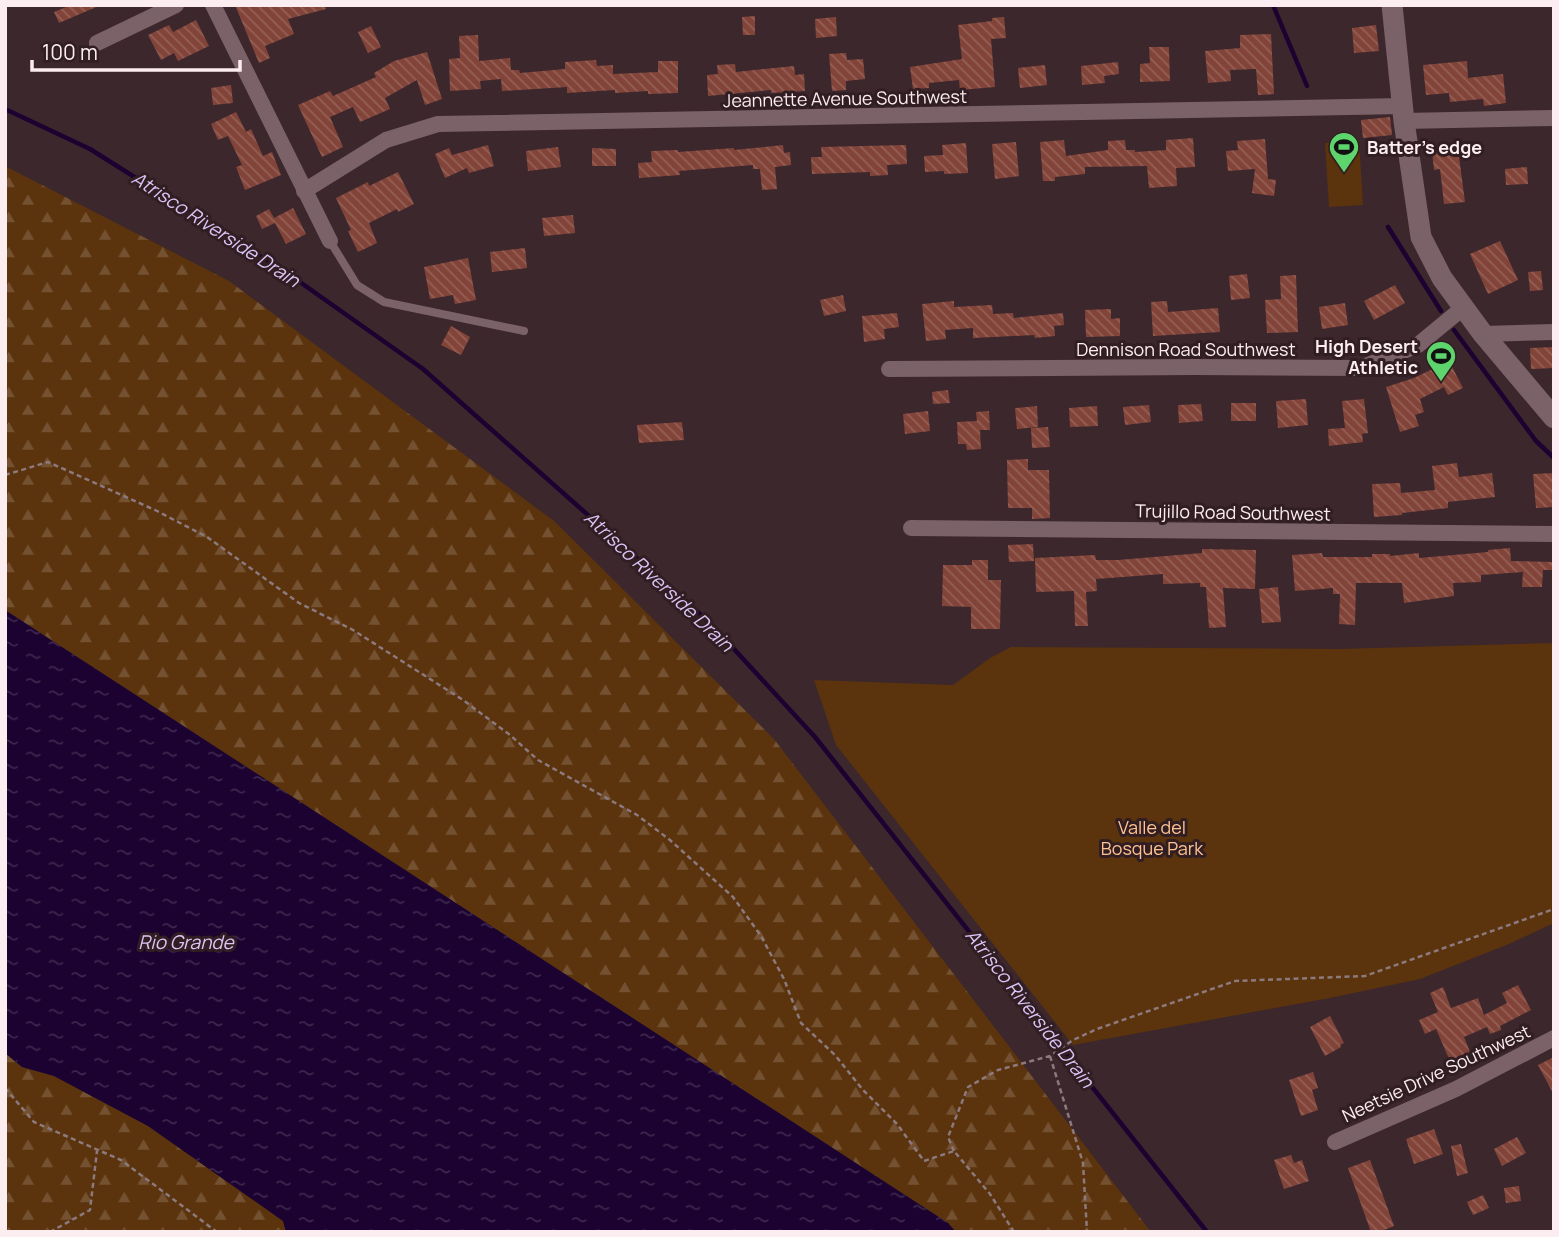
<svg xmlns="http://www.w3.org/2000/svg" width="1559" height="1237" font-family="Manrope,sans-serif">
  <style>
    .green { fill: #5b330d }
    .forest { fill: url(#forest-firs) }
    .water { fill: url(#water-ripples) }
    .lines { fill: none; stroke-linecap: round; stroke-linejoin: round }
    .stream { stroke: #1b0230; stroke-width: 4.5 }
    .building { fill: url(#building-back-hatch) }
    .path { stroke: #8c7a7f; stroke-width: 2.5; stroke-dasharray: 5 3.5; stroke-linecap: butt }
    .lane { stroke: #7a6268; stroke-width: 8 }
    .street { stroke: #7a6268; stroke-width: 16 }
    .secondary { stroke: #7a6268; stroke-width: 21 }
    .labels { text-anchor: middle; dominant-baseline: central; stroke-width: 6; stroke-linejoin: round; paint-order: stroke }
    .street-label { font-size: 18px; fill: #fbedf0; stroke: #311e23 }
    .poi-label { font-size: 18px; font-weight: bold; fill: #fbedf0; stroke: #311e23; text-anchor: start }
    .park-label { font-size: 18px; fill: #fec190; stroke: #311e23 }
    .water-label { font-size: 19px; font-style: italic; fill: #dac5f6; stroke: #311e23 }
  </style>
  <defs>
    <pattern id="forest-firs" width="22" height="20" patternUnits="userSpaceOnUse" patternTransform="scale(1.75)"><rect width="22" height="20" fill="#5b330d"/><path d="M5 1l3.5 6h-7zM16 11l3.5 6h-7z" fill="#735131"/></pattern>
    <pattern id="water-ripples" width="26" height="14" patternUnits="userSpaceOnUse" patternTransform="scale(1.75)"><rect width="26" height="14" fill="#1b0230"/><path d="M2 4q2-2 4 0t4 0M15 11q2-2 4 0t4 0" fill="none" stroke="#3d274e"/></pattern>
    <pattern id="building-back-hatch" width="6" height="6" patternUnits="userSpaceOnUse" patternTransform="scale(1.75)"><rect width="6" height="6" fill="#824439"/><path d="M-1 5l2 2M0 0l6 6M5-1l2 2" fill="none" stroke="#955f56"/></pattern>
  </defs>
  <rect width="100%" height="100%" fill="#3c272d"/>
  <path class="green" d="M1359 141 1363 205 1329 207 1325 143Z
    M1554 643V923L1509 944 1420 979 1330 998 1073 1045 836 745 814 680 953 685 990 658 1011 647 1340 649Z"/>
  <path class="forest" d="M5 166 229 281 554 521 774 739 1151 1232H956L948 1223 5 610Z
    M5 1053 22 1067 54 1076 148 1126 283 1221 286 1232H5Z"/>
  <path class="water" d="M5 610 948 1223 956 1232H286L283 1221 148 1126 54 1076 22 1067 5 1053Z"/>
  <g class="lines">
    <path class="stream" d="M1273 5 1307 86
      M5 109 90 149 290 275 423 369 710 623 815 737 1207 1232
      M1388 227 1441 311
      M1454 330 1536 441 1554 458"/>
  </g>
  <path class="building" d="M71 5H101L59 23 54 12Z
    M235 5H325L326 9 288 19 294 34 265 46 270 58 259 63Z
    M755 16V35H743L742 17Z
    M836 17 837 36 816 38 815 19Z
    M1004 17 1006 38 991 39 995 87 960 90 959 80 929 83V88L913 89 910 67 962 59 958 25 992 21V18Z
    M196 20 209 46 178 61 174 53 161 60 148 35 169 25 173 32Z
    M1376 25 1379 51 1354 53 1352 28Z
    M371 26 381 47 368 53 358 32Z
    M1271 34 1274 94 1258 95 1256 69 1230 70 1231 81 1208 83 1205 51 1240 48V35Z
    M478 35 479 61 510 58 511 70H519L520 73 565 69V62L596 60 597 66 613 65V74L658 72V61H678V93L648 94V91L615 93V90L567 93V87L502 91 501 79 480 81 481 89 450 91 449 59 460 58 459 36Z
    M1149 47H1169L1170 81 1140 82V64L1150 63Z
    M427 52 442 99 425 105 417 80 385 98 390 109 360 122 353 107 330 117 343 147 322 157 298 105 330 91 333 96 376 77 374 73 394 61Z
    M846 53 847 60 863 59 865 79 846 81V90L832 91 829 54Z
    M1467 61 1468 78 1503 74 1506 103 1484 106 1483 99 1450 102 1449 93 1426 95 1423 65Z
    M1118 62 1119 74 1104 76 1105 83 1082 85 1081 66Z
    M735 64 736 72 794 66 795 75 804 74 805 91 771 93V90L708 96 707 75 718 74 717 65Z
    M1045 65 1047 85 1020 88 1018 68Z
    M231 85 233 103 213 105 211 88Z
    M236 112 246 132 251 129 263 156 272 152 281 175 245 190 236 167 242 165 228 136 218 140 211 124Z
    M1390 117 1392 135 1363 138 1361 120Z
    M1193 138 1195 167 1176 168 1177 186 1149 188 1147 166 1085 167V174L1055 177V181H1043L1040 142 1064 140 1066 156 1108 150V141L1125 140 1126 150H1135V152L1166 150V140Z
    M1265 139 1268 179 1276 180 1274 196 1252 193 1255 169 1228 171 1226 151 1238 150 1237 141Z
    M1016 142 1019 176 995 179 992 144Z
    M966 143 968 173 944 174V171L925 172 924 156 943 155 942 145Z
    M488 145 494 166 469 173 467 168 445 178 435 154 449 148 452 155Z
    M783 145 784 153 790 152 791 165 775 167 777 189 762 190 760 169H753V165L679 171 680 175 639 178 638 163 652 162 651 151 678 150V152L734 148V150Z
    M906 145 907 164 887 165 888 175 870 176V172L812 174 811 157H822L821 147Z
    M558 147 561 167 528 171 526 151Z
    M592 148 616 149V166H592Z
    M1458 149 1465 202 1444 204 1440 169 1434 170 1432 151Z
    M1527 167 1528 184 1506 185 1505 169Z
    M398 172 414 204 398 212 397 209 369 223 377 243 358 252 348 231 351 230 336 198 368 182 369 186Z
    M293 208 306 234 286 244 275 223 262 229 256 216 269 209 274 218Z
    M573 215 575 233 544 236 542 218Z
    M1500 241 1518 280 1488 294 1470 254Z
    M525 248 527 268 492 272 490 252Z
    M468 258 476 300 455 304 453 295 430 299 424 267Z
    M1541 271 1543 290 1530 291 1528 272Z
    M1247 274 1250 298 1231 300 1229 276Z
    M1296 275 1298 332 1267 333 1265 300 1281 299 1280 276Z
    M1395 285 1405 303 1374 320 1364 301Z
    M843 295 846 311 824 316 820 300Z
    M954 301V307L992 305 993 314 1013 313 1014 318 1063 313 1064 325 1054 326 1055 336 1035 338 1034 335 973 338V328L945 330 946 339 926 341 922 304Z
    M1167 301 1168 312 1218 308 1220 332 1153 336 1151 302Z
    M1345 303 1348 325 1322 329 1319 307Z
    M1111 309V319L1120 318V336L1086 337 1085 310Z
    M897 313 899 327 884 329 885 339 864 342 862 316Z
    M451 326 470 337 461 355 441 345Z
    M1554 347V368L1531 369 1530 348Z
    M1449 361 1463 388 1448 395 1444 387 1420 399 1424 412 1415 415 1419 426 1400 432 1386 387 1414 378Z
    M948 390 950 403 933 404 932 392Z
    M1306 399 1308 425 1278 428 1276 401Z
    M1364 399 1368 433 1362 434 1363 442 1329 446 1328 429 1345 428 1342 401Z
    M1231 403H1256V421H1231Z
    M1201 404 1203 421 1179 423 1178 405Z
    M1149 405 1151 422 1125 425 1123 407Z
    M1037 406 1038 427 1017 429 1015 408Z
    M1097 406 1098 426 1070 427 1069 408Z
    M928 411 930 431 905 434 903 414Z
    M989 411 990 430H980L981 449 967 450 966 444H958L957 422 977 421 976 412Z
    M682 422 684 440 639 443 637 425Z
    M1048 427 1050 447 1032 448 1031 428Z
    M1028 459V470H1049L1050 518 1032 519V508H1008L1007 460Z
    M1457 463 1459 477 1492 473 1495 497 1448 502V508L1402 513V515L1374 517 1372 484 1400 483 1401 493 1435 490 1432 466Z
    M1554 473V507L1536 508 1533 474Z
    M1033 544 1034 561 1009 562 1008 545Z
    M1510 548 1511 561 1553 562V570H1543L1542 587H1522L1523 572 1481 575V582L1453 583 1454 596 1404 603 1402 583H1356L1355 625 1339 624 1340 594H1333V588L1295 591 1292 555 1322 553 1323 557H1372V554H1390V556L1419 553V558L1488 552V550Z
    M1202 549 1256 550 1255 589 1223 588 1226 627 1209 628 1206 587H1200V583L1163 584V574L1096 579 1097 591 1086 592 1088 626H1075L1074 591 1036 592 1035 558 1095 555 1096 560H1118L1202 553Z
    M972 560H988V580H1001L1000 629H971V607L942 606 943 565H972Z
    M1278 587 1281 622 1262 623 1259 589Z
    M1518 985 1531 1010 1500 1026 1501 1030 1490 1034 1487 1027 1464 1037 1470 1052 1450 1061 1436 1029 1425 1034 1419 1020 1438 1012 1430 993 1443 987 1451 1008 1478 998 1484 1015 1507 1003 1502 993Z
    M1330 1016 1344 1043 1340 1045 1341 1047 1325 1056 1310 1027Z
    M1554 1057V1095L1538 1065Z
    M1313 1072 1318 1088 1312 1090 1318 1110 1301 1116 1289 1080Z
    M1434 1129 1443 1154 1414 1164 1406 1139Z
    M1517 1137 1526 1153 1502 1166 1494 1149Z
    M1461 1144 1468 1173 1457 1176 1451 1146Z
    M1291 1155 1294 1163 1302 1160 1309 1181 1284 1189 1274 1160Z
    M1370 1160 1394 1226 1379 1232H1371L1348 1168Z
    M1519 1186 1521 1201 1506 1203 1504 1188Z
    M1483 1195 1489 1208 1473 1215 1467 1202Z"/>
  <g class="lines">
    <path class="path" d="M5 475 48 462 155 510 207 537 299 603 353 630 463 700 510 735 538 760 637 815 670 840 733 897 761 936 784 979 801 1023 835 1055 863 1090 897 1124 924 1161 954 1151 990 1194 1014 1232
      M1050 1056 1083 1163 1087 1232
      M5 1088 34 1122 121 1160 217 1232
      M954 1151 948 1137 968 1087 998 1070 1050 1056 1073 1040 1097 1029 1235 981 1365 976 1554 909
      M50 1232 90 1210 97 1151"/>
    <path class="lane" d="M330 241 357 285 384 302 524 331"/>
    <path class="street" d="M213 5 330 241
      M97 43 176 5
      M1404 121 1554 118
      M304 191 386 140 438 124 1403 106
      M1483 334 1554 332
      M889 369 1194 367 1361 368 1418 345 1464 307
      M911 528 1554 534
      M1335 1142 1456 1089 1554 1038"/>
    <path class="secondary" d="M1392 5 1404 121 1421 237 1442 278 1483 334 1554 418"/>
  </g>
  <defs>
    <g id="stadium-pin" transform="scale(1.575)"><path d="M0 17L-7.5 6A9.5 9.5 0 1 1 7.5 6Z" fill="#5dd56c" stroke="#311e23"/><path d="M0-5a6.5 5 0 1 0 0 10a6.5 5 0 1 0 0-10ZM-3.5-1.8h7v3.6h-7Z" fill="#111"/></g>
  </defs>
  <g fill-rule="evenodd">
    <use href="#stadium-pin" x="1344" y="147"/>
    <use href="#stadium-pin" x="1441" y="356"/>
  </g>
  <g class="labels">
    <g class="street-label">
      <text transform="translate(845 98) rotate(-1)">Jeannette Avenue Southwest</text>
      <text x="1186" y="349">Dennison Road Southwest</text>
      <text transform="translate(1233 512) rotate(1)">Trujillo Road Southwest</text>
      <text transform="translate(1436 1073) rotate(-25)">Neetsie Drive Southwest</text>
    </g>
    <g class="poi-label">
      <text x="1367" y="147">Batter's edge</text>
      <text x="1418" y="346" text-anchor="end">High Desert<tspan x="1418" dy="21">Athletic</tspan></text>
    </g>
    <g class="park-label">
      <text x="1152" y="827">Valle del<tspan x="1152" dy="21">Bosque Park</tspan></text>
    </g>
    <g class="water-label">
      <text transform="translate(216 229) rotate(33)">Atrisco Riverside Drain</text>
      <text transform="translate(659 581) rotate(43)">Atrisco Riverside Drain</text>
      <text x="186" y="942">Rio Grande</text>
      <text transform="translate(1030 1008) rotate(52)">Atrisco Riverside Drain</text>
    </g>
  </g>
  <rect width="1559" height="1237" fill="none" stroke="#fbedf0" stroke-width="14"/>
  <path d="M32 60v10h208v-10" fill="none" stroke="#fbedf0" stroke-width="3.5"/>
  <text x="42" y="60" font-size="21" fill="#fbedf0" stroke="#311e23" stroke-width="5" paint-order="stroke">100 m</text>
</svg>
